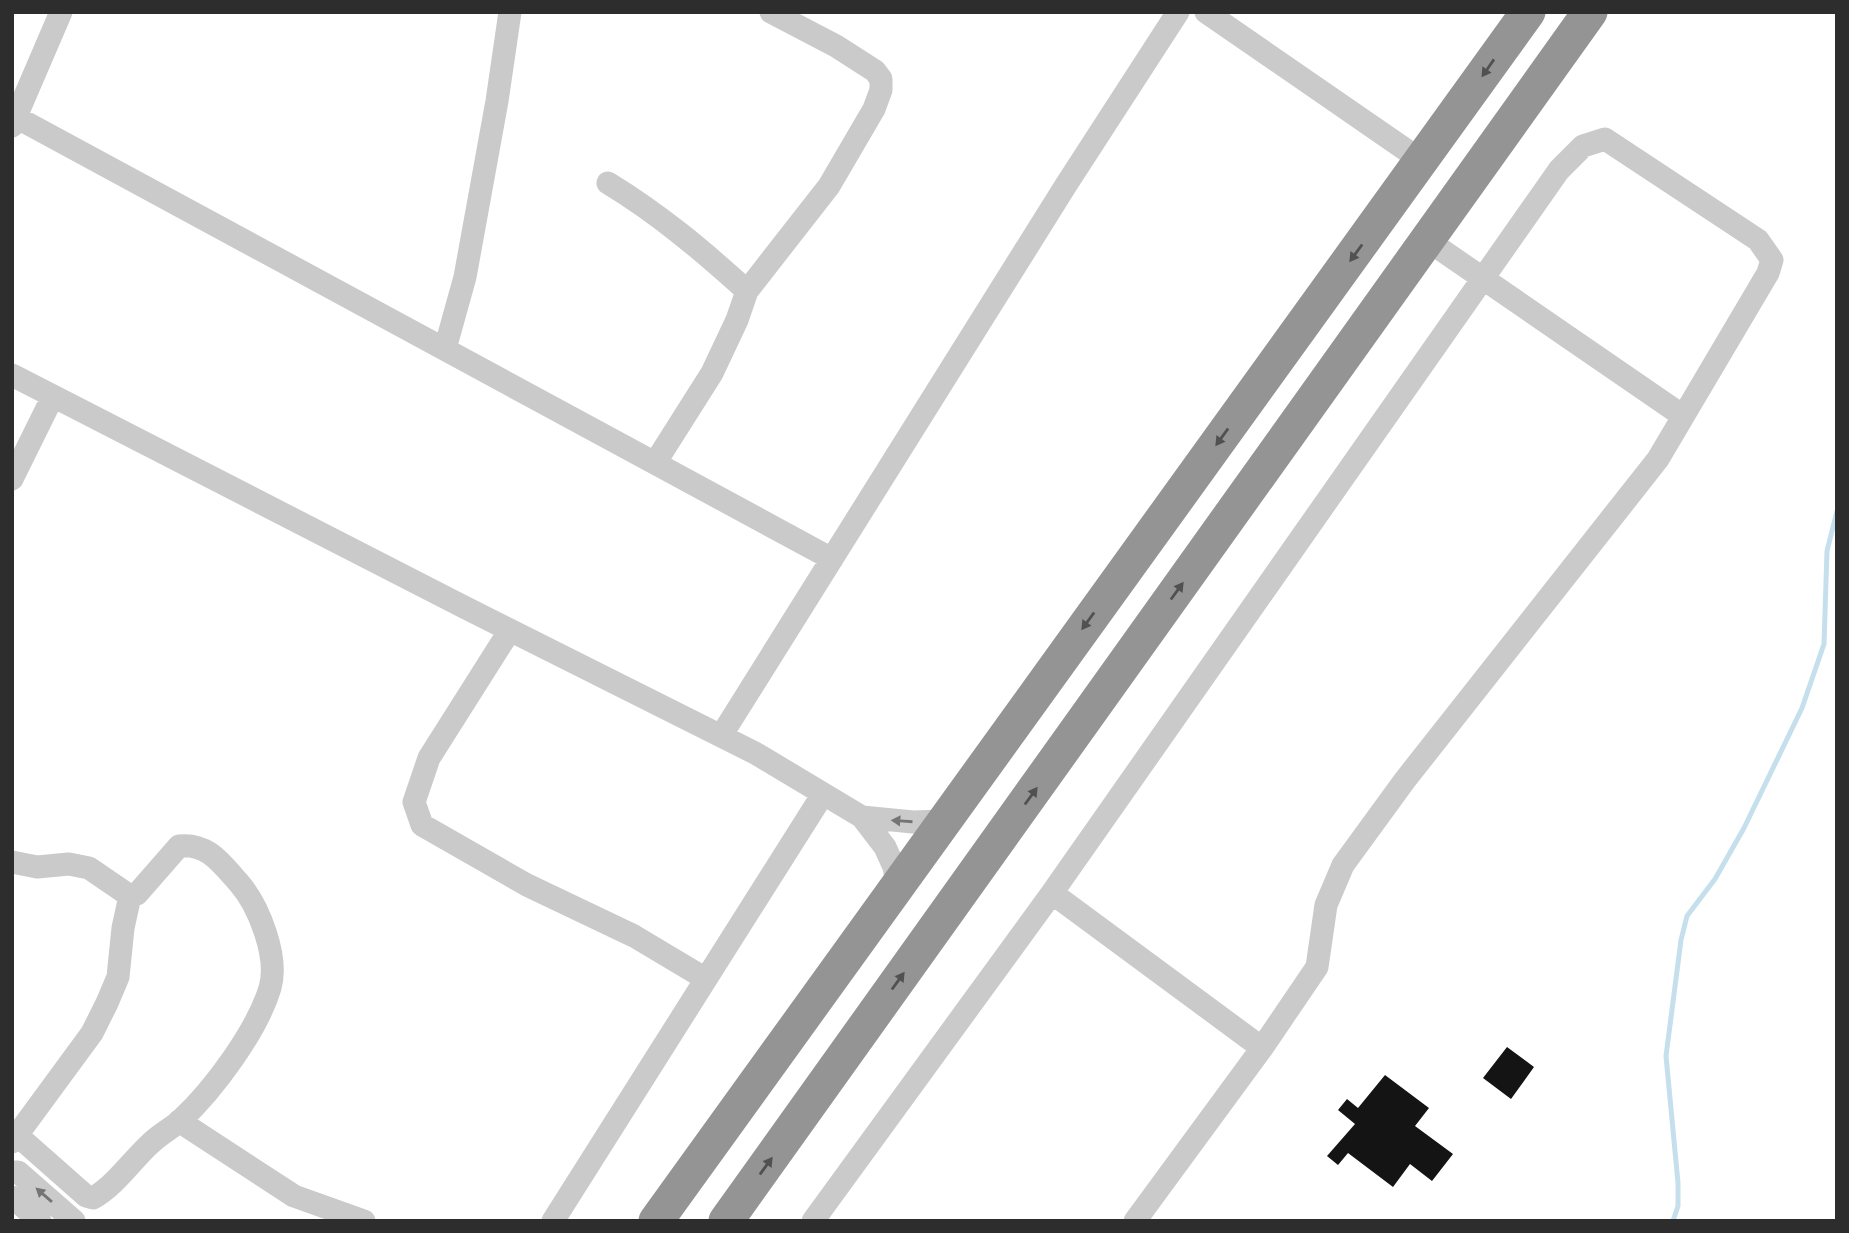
<svg xmlns="http://www.w3.org/2000/svg" width="1849" height="1233" font-family="Manrope,sans-serif">
  <style>
    .lines { fill: none; stroke-linecap: round; stroke-linejoin: round }
    .stream { stroke: #c5e0ec; stroke-width: 5 }
    .building { fill: #141414 }
    .minor { stroke: #cacaca; stroke-width: 23 }
    .highway { stroke: #949494; stroke-width: 35 }
    .oneway { fill: #515151 }
    .oneway2 { fill: #747474 }
  </style>
  <rect width="100%" height="100%" fill="#fff"/>
  <g class="lines">
    <path class="stream" d="M1673 1221 1678 1206V1183L1666 1056 1681 940 1687 916 1715 879 1744 828 1802 708 1824 644 1827 551 1837 511"/>
  </g>
  <path class="building" d="M1507 1047 1534 1067 1511 1099 1483 1078Z
    M1385 1075 1429 1108 1415 1126 1453 1154 1432 1181 1410 1164 1393 1187 1348 1153 1338 1165 1327 1156 1355 1124 1338 1110 1347 1099 1358 1108Z"/>
  <g class="lines">
    <path class="minor" d="M1206 12 1422 161
      M12 115 832 559
      M12 126 61 12
      M608 183C659 214 703 251 747 291
      M1427 240 1683 416
      M445 349 465 277 497 101 510 12
      M12 375 464 607 755 753 862 817 885 847 894 867 897 884
      M655 463 712 373 737 320 747 291 829 186 874 109 881 90V79L875 71 836 46 771 12
      M12 479 53 396
      M510 630 429 758 414 802 422 825 527 885 634 936 706 979
      M721 736 1066 185 1178 12
      M862 817 913 822 942 821
      M12 862 37 867 69 864 89 868 130 896
      M1052 893 1262 1048
      M179 1121 294 1196 364 1221
      M18 1136 86 1196 93 1198C116 1185 132 1160 151 1143 160 1134 172 1128 181 1120 214 1089 257 1031 270 988 279 957 259 906 239 883 221 863 208 843 179 846L137 894 130 896
      M12 1142 92 1033 107 1003 118 977 123 928 130 896
      M12 1172H18L74 1221
      M12 1197 40 1221
      M553 1221 823 794
      M813 1221 1052 893 1559 170 1583 146 1605 139 1758 240 1772 260 1768 273 1658 459 1405 780 1343 865 1326 905 1317 967 1262 1048 1135 1221"/>
    <path class="highway" d="M656 1221 1528 12
      M726 1221 1590 12"/>
  </g>
  <defs><path id="oneway-solid" d="M-6-.8H1V-3.2L6.5 0L1 3.2V.8H-6Z" transform="scale(1.75)"/></defs>
  <g class="oneway">
    <use href="#oneway-solid" transform="translate(1488 68) rotate(125)"/>
    <use href="#oneway-solid" transform="translate(1356 253) rotate(126)"/>
    <use href="#oneway-solid" transform="translate(1222 437) rotate(126)"/>
    <use href="#oneway-solid" transform="translate(1177 591) rotate(-54)"/>
    <use href="#oneway-solid" transform="translate(1088 621) rotate(126)"/>
    <use href="#oneway-solid" transform="translate(1031 796) rotate(-54)"/>
    <use href="#oneway-solid" transform="translate(898 981) rotate(-54)"/>
    <use href="#oneway-solid" transform="translate(766 1166) rotate(-54)"/>
  </g>
  <g class="oneway2">
    <use href="#oneway-solid" transform="translate(902 821) rotate(-176)"/>
    <use href="#oneway-solid" transform="translate(44 1195) rotate(-139)"/>
  </g>
  <rect width="1849" height="1233" fill="none" stroke="#2d2d2d" stroke-width="28"/>
</svg>
